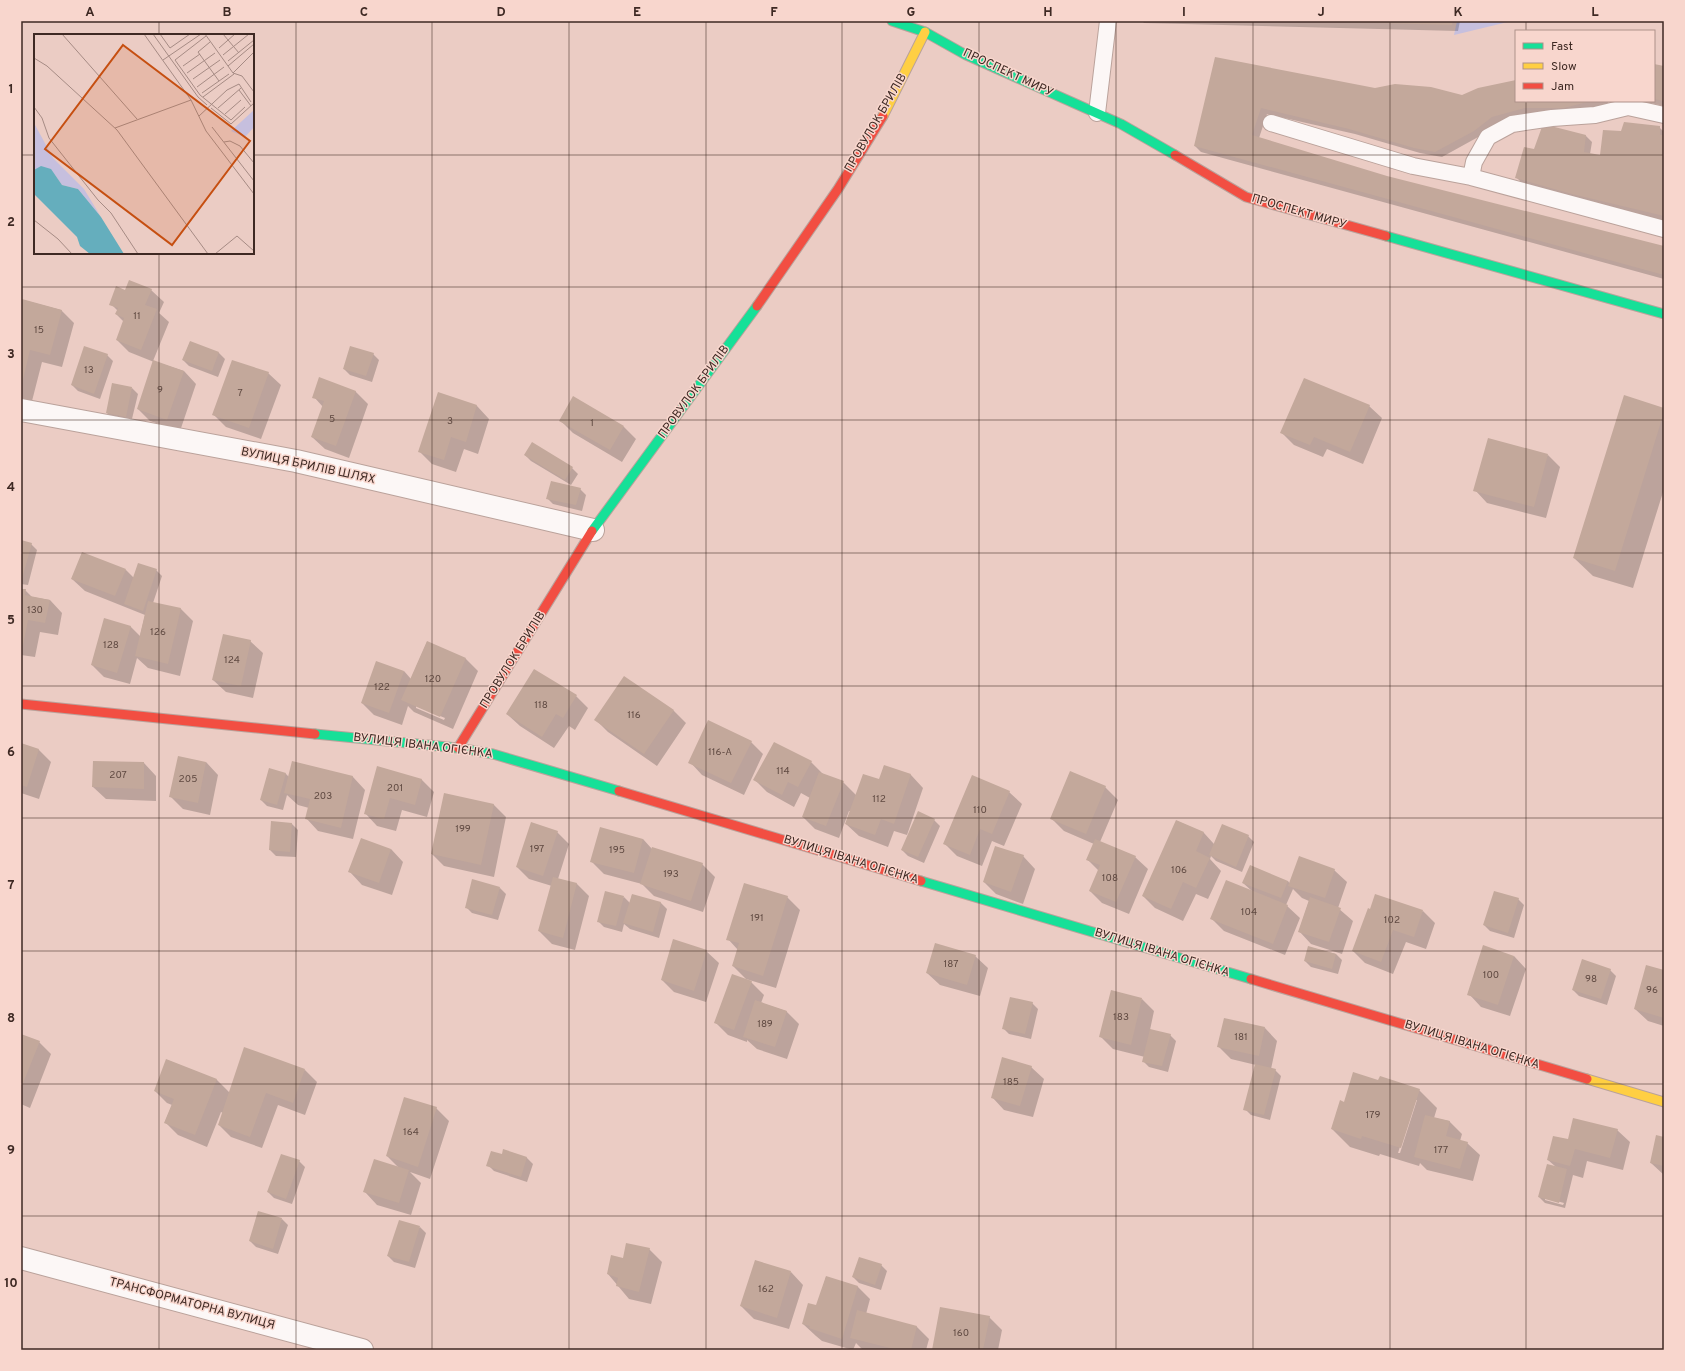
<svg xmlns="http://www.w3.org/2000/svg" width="1685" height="1371" font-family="Overpass,sans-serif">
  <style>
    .green { fill: #c6bfde }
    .shadow { fill: #0003; fill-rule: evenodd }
    .building { fill: #c3a89b }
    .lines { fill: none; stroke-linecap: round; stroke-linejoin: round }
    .lane-casing { stroke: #baa29b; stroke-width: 18 }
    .street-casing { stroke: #baa29b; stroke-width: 24 }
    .fast-casing { stroke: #baa29b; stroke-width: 11 }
    .slow-casing { stroke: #baa29b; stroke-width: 11 }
    .jam-casing { stroke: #baa29b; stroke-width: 11 }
    .lane { stroke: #fcf7f6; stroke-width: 16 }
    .street { stroke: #fcf7f6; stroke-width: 22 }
    .fast { stroke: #16e098; stroke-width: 9 }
    .slow { stroke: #ffcf43; stroke-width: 9 }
    .jam { stroke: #f24e42; stroke-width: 9 }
    .grid { fill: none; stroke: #3e2923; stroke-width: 1; stroke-opacity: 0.55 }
    .labels { text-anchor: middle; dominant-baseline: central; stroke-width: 3; stroke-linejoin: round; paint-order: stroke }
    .number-label { font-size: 10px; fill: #5f4941 }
    .street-label { font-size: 12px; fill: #3e2923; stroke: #f8d6cd }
    .inset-road { fill: none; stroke: #a68b84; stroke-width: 1 }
    .view { fill: #c64f11; fill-opacity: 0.15; stroke: #c64f11; stroke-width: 2 }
    .inset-edge { fill: none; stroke: #3e2923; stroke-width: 2 }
    .neatline { fill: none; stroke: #3e2923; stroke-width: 1.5 }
    .grid-label { font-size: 13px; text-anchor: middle; font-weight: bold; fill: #3e2923 }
  </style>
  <rect width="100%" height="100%" fill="#ebccc4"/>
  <path class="green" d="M1457 21H1512L1454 35Z"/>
  <path class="shadow" d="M1142 21H1460L1458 31 1144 23Z
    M1216 58 1375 90 1462 96 1516 81V101H1608V105L1480 136 1442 157 1420 153 1355 134 1267 114 1259 138 1387 177 1664 247V279L1201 152 1195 146Z
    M1654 65 1664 67V106L1641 101H1654Z
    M1659 127 1664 132V221L1579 200 1522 183 1516 177 1535 150 1586 136 1592 142 1590 154 1601 156 1622 132Z
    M151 290 164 302 159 313 169 322 153 361 184 371 196 384 180 431 150 421 138 409 154 362 129 352 117 340 124 322 116 314 118 311 111 304 126 291Z
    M23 300 61 310 74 323 62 367 42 362 32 401 21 398V308Z
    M190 342 219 353 225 359 218 377 189 366 183 360Z
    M373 354 379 360 372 382 350 375 344 369Z
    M107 355 113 361 100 399 78 391 72 385Z
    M268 373 281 385 261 439 226 427 213 414Z
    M132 388 138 394 131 423 113 419 107 413Z
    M355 391 368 404 349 458 325 449 312 437 323 407 314 397Z
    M438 394 477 406 489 419 478 454 464 449 456 472 432 464 420 452Z
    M1369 406 1382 418 1363 464 1327 449 1323 457 1294 445 1282 433Z
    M1664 409V489L1633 588 1593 576 1574 558Z
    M560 420 624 427 636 439 622 462 573 433Z
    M525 455 572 468 578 474 571 485 531 461Z
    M1548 455 1560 467 1546 518 1487 503 1475 490Z
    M580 489 586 495 582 511 553 504 547 498Z
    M21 541 31 544 37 550 28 585 21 584Z
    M126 570 134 578 156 570 162 576 153 603 181 609 193 621 180 676 148 668 137 658 130 684 104 677 92 665 130 626 140 636 145 615 85 591 72 579Z
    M21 590H25L32 597 50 600 62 613 58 635 40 632 35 657 21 655Z
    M250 641 263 653 253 698 226 692 213 680Z
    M427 642 466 659 478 671 453 729 414 712 408 706 402 725 374 715 362 703 404 671 411 679ZM416 706 445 718 444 720 416 708Z
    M624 678 674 711 686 723 657 766 608 732 596 720Z
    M576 696 588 708 575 730 569 726 554 748 520 726 507 714Z
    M751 742 763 754 744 795 702 775 690 762Z
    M21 744 39 750 51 762 39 799 21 793Z
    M94 762 144 763 156 776V801L106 799 93 787Z
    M206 762 218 775 210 815 183 809 171 797Z
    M293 762 353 777 365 790 353 839 318 831 306 818 309 808 298 805 287 795 283 810 267 806 261 800 269 770 286 774 289 777Z
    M811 762 824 775 843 782 857 796 880 780 884 766 911 775 923 788 907 835 894 831 888 847 859 836 846 824 851 811H849L839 838 815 829 803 817 810 798 801 793 794 807 767 792 755 780Z
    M378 767 422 780 434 792 427 817 402 810 396 831 377 826 365 813Z
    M1105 787 1118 800 1100 842 1135 857 1148 869 1129 914 1102 903 1090 891 1099 871 1087 859 1094 844 1064 831 1051 818Z
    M1009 792 1022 804 1004 846 992 841 982 866 957 856 944 843Z
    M445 794 494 805 506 817 494 877 444 866 432 854Z
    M934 820 940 826 924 863 908 856 902 850Z
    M1177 821 1204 833 1214 844 1248 836 1254 842 1242 872 1216 861 1211 856 1210 859 1221 871 1208 899 1196 894 1183 921 1155 908 1143 896Z
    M272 822 292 824 298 830 296 857 276 856 270 850Z
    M557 832 569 844 558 879 577 884 589 896 575 950 552 944 539 931 552 886 529 879 517 867Z
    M643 839 652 849 702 864 715 877 703 912 654 896 642 884 604 874 591 861Z
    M391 849 403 862 392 895 362 885 350 872Z
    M1023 856 1035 869 1023 904 996 894 984 882Z
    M1334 870 1347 882 1338 908 1353 921 1342 954 1311 944 1299 931 1309 901 1302 898 1293 889 1286 905 1300 918 1285 955 1224 931 1211 918 1253 892 1243 883 1288 881 1290 884Z
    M500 888 506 894 498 920 472 913 466 907Z
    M632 895 661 903 667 909 659 938 630 929 624 924 622 932 604 927 598 921 624 897 630 903Z
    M787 897 800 910 776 988 746 979 733 966 738 950 728 939Z
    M1518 899 1524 905 1514 938 1490 931 1484 925Z
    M1423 911 1435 923 1426 949 1406 942 1393 974 1365 963 1353 951Z
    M1309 947 1336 954 1342 960 1338 974 1311 967 1305 961Z
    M706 951 719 963 706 1002 674 992 662 980Z
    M975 956 988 968 980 996 940 985 927 973Z
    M1514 956 1526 969 1510 1016 1481 1007 1469 994Z
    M1610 970 1616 976 1607 1005 1579 996 1573 990Z
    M1664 971V1026L1648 1021 1635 1009Z
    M751 982 764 995 761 1003 786 1011 799 1024 787 1059 757 1049 747 1040V1042L728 1035 716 1023Z
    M1142 999 1154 1011 1150 1030 1170 1035 1176 1041 1168 1072 1149 1067 1143 1061 1145 1057 1113 1049 1100 1036Z
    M1032 1003 1038 1009 1031 1039 1009 1034 1003 1028Z
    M1265 1028 1277 1041 1271 1069 1275 1070 1281 1076 1270 1120 1251 1115 1245 1109 1256 1065 1231 1059 1218 1046Z
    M21 1035 39 1042 51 1054 30 1108 21 1104Z
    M167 1060 217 1080 230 1093 305 1070 317 1082 305 1115 278 1105 262 1148 231 1137 219 1125 223 1113 221 1112 207 1147 178 1135 165 1122 172 1105 167 1103 155 1091Z
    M1031 1067 1044 1079 1033 1117 1004 1110 992 1097Z
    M1419 1090 1437 1108 1434 1118 1449 1121 1462 1134 1460 1141 1467 1143 1480 1155 1473 1181 1427 1170 1420 1163 1419 1166 1380 1154 1379 1156 1350 1147 1332 1129 1345 1103ZM1415 1100H1417L1400 1153H1398Z
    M436 1108 449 1121 430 1179 410 1172 421 1183 411 1215 377 1205 365 1192 398 1167 387 1156Z
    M1617 1130 1630 1142 1623 1170 1587 1161 1583 1178 1573 1175 1565 1208 1545 1203 1539 1197 1556 1167 1548 1160ZM1545 1198 1564 1203 1563 1205 1545 1200Z
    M1664 1138V1175L1651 1163Z
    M504 1150 527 1158 533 1164 527 1182 494 1171 488 1165 502 1156Z
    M299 1161 305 1167 292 1204 274 1198 268 1192Z
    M282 1219 288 1225 278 1254 256 1247 250 1241Z
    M420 1227 426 1233 415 1268 394 1262 388 1256Z
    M649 1249 662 1262 651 1304 629 1299 608 1274 624 1260Z
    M881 1265 887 1271 881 1290 859 1283 853 1277Z
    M791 1272 803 1285 789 1329 754 1319 741 1306Z
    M826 1277 858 1287 870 1299 866 1314 917 1327 929 1339 926 1350H863L856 1343 853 1350 822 1341 816 1336 803 1324 817 1307Z
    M989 1317 1002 1330 998 1350H933Z"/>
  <path class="building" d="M1339 21H1453L1452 25 1339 22Z
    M1215 57 1375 88 1395 84 1431 87 1462 95 1478 88 1516 80V101H1591L1564 108H1525L1492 117 1474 131 1435 152 1414 148 1349 129 1261 108 1252 135 1387 176 1664 246V275L1194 146Z
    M1654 64 1664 66V101L1654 99Z
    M1624 122 1660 126V135H1664V216L1572 194 1515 178 1524 147 1534 149 1543 124 1586 135 1584 152 1600 155 1603 130 1621 131Z
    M129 280 152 289 145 305 157 309 141 350 116 340 124 318 115 314 118 308 109 305 116 286 125 290Z
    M22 299 62 310 50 355 30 350 22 384Z
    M190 341 219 352 212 371 182 360Z
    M84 346 108 354 94 394 71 385Z
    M350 346 374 353 366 376 343 369Z
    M153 360 184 371 167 420 137 409Z
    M232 360 269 372 249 428 212 415Z
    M319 377 356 391 336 446 311 437 324 401 312 398Z
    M1304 378 1370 405 1350 452 1314 437 1310 445 1280 433Z
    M112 383 132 387 126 417 106 413Z
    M438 392 477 405 466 442 451 437 444 460 418 452Z
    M1624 395 1664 408V412L1615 571 1573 558Z
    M573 396 624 426 610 450 559 421Z
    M1488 438 1548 454 1534 507 1473 491Z
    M532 442 573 467 565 480 524 455Z
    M551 481 581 488 576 505 546 499Z
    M21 540 32 543 21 582Z
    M82 552 126 569 115 596 71 579Z
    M138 563 157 569 143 611 124 604Z
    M21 589H26L25 595 50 600 45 623 28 620 23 645H21Z
    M148 601 181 608 168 664 135 656Z
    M104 618 131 626 117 673 91 665Z
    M223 634 251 640 241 686 212 680Z
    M427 641 466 658 440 717 401 700Z
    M376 661 404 671 389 713 361 703Z
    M534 669 577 695 563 718 556 714 542 737 506 714Z
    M624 676 674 710 644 754 594 720Z
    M708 720 752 741 731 783 688 763Z
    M774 742 812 761 798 787 788 782 782 795 753 780Z
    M21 743 39 749 27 787 21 785Z
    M178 756 206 762 198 803 169 797Z
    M93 761 144 762V789L92 787Z
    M292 761 353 776 341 828 305 819 310 799 284 793Z
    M884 765 911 774 894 824 881 819 875 835 845 824 863 774 879 779Z
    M377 766 422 779 415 805 390 798 384 819 364 814Z
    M269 768 286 773 277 805 260 800Z
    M1070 771 1106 786 1086 834 1050 819Z
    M819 772 844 781 826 826 802 817Z
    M972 775 1010 791 992 834 980 829 970 855 943 844Z
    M444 793 494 804 481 865 431 854Z
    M918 811 935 819 918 857 901 850Z
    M1176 820 1204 832 1196 851 1210 858 1196 888 1183 882 1171 909 1142 896Z
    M271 821 292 823 290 852 269 850Z
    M531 822 558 831 543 876 516 867Z
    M1222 824 1249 835 1236 867 1209 855Z
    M600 827 643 839 634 873 590 862Z
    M361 838 391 849 379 883 348 872Z
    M1095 839 1136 856 1116 902 1089 891 1100 865 1086 860Z
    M995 846 1024 855 1011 892 983 882Z
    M652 847 703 863 691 901 640 884Z
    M1299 856 1335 869 1325 898 1288 886Z
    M1250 865 1288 881 1281 898 1242 883Z
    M553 877 577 883 563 938 538 931Z
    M472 879 500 887 492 915 465 908Z
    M1226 880 1288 905 1273 944 1210 919Z
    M744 883 788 896 763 976 732 966 739 943 726 940Z
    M605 891 624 896 616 926 597 922Z
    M1494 891 1519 898 1508 933 1483 925Z
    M632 894 661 902 653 932 623 923Z
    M1375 894 1423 910 1414 937 1393 930 1381 962 1352 951 1368 908 1370 909Z
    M1310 897 1341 908 1329 942 1298 932Z
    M673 939 707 950 694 991 661 980Z
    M935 943 976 955 967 985 926 973Z
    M1483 945 1514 956 1498 1005 1467 995Z
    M1308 946 1336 954 1332 969 1304 961Z
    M1582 959 1611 969 1601 999 1572 990Z
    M1646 965 1664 970V1018L1634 1009Z
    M732 974 752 981 734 1030 714 1023Z
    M1111 990 1142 998 1131 1045 1099 1037Z
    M1010 997 1033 1002 1025 1034 1002 1029Z
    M755 1000 787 1011 775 1047 743 1037Z
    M1224 1018 1265 1027 1259 1056 1217 1047Z
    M1150 1029 1171 1034 1162 1066 1142 1062Z
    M21 1034 40 1041 21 1088Z
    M244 1047 305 1069 293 1103 266 1093 250 1137 218 1125Z
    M1002 1057 1032 1066 1020 1106 991 1098Z
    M166 1059 217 1079 195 1135 164 1123 174 1099 154 1091Z
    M1255 1064 1276 1069 1264 1115 1243 1110Z
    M1353 1072 1378 1080 1380 1076 1420 1089 1401 1148 1362 1136 1361 1139 1331 1129 1340 1100 1344 1102Z
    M404 1097 437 1107 418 1167 386 1156Z
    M1425 1115 1450 1121 1446 1136 1468 1142 1460 1169 1414 1157Z
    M1573 1118 1618 1129 1610 1158 1575 1149 1570 1166 1547 1160 1553 1136 1568 1139Z
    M1656 1135 1664 1137V1166L1650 1163Z
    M503 1149 527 1157 521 1177 486 1166 491 1151 502 1154Z
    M281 1154 300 1160 286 1199 267 1192Z
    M374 1159 409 1170 399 1203 363 1192Z
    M1547 1164 1567 1169 1559 1203 1538 1197Z
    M258 1211 282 1218 273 1249 249 1241Z
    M399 1220 420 1226 409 1262 387 1256Z
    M626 1243 650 1248 639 1292 616 1286 618 1278 607 1274 611 1255 623 1258Z
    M859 1257 882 1264 875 1285 852 1277Z
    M755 1260 791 1271 777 1318 740 1306Z
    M826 1276 858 1286 842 1339 809 1328 810 1326 802 1324 808 1303 816 1305Z
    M940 1307 990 1316 983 1350H932Z
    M857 1310 917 1326 911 1350H898L850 1338Z"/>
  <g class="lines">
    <g class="lane-casing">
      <path id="lane" d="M1097 113 1108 21
        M1271 123 1413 166 1471 177 1664 229
        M1471 177 1474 162 1488 137 1512 124 1552 118 1595 115 1628 107 1664 115"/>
    </g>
    <g class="street-casing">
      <path id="street" d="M21 410 296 461 593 530
        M21 1258 362 1350"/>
    </g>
    <g class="fast-casing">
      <path id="fast" d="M892 21 925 32 966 55 1121 124 1175 155
        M1386 236 1664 314
        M592 531 757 306
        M315 734 458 748 493 754 619 791
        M921 881 1251 979"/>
    </g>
    <g class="slow-casing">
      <path id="slow" d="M883 116 925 32
        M1587 1079 1664 1102"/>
    </g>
    <g class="jam-casing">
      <path id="jam" d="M1175 155 1246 197 1386 236
        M757 306 838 189 883 116
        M21 704 315 734
        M458 748 592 531
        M619 791 921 881
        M1251 979 1587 1079"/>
    </g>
    <use href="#lane" class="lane"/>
    <use href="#street" class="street"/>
    <use href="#fast" class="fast"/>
    <use href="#slow" class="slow"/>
    <use href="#jam" class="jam"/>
  </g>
  <path class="grid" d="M159 21V35M296 21V1350M432 21V1350M569 21V1350M706 21V1350M842 21V1350M979 21V1350M1116 21V1350M1253 21V1350M1390 21V1350M1526 21V31M1526 101V1350M21 155H35M253 155H1664M159 253V1350M21 287H1664M21 420H1664M21 553H1664M21 686H1664M21 818H1664M21 951H1664M21 1084H1664M21 1216H1664"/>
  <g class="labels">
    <g class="number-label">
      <text x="137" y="316">11</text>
      <text x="39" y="330">15</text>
      <text x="89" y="370">13</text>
      <text x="160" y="390">9</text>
      <text x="240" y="393">7</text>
      <text x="332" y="419">5</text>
      <text x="450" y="421">3</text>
      <text x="592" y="423">1</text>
      <text x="35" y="610">130</text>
      <text x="158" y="632">126</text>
      <text x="111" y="645">128</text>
      <text x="232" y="660">124</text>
      <text x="433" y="679">120</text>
      <text x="382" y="687">122</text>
      <text x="541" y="705">118</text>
      <text x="634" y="715">116</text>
      <text x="720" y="752">116-А</text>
      <text x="783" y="771">114</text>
      <text x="118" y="775">207</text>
      <text x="188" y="779">205</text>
      <text x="395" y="788">201</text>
      <text x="323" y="796">203</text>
      <text x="879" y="799">112</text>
      <text x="980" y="810">110</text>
      <text x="463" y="829">199</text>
      <text x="537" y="849">197</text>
      <text x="617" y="850">195</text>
      <text x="1179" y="870">106</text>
      <text x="671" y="874">193</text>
      <text x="1110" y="878">108</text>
      <text x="1249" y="912">104</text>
      <text x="757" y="918">191</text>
      <text x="1392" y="920">102</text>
      <text x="951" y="964">187</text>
      <text x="1491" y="975">100</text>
      <text x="1591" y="979">98</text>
      <text x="1652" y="990">96</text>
      <text x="1121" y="1017">183</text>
      <text x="765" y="1024">189</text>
      <text x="1241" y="1037">181</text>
      <text x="1011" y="1082">185</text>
      <text x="1373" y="1115">179</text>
      <text x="411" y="1132">164</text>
      <text x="1441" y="1150">177</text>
      <text x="766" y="1289">162</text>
      <text x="961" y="1333">160</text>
    </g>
    <g class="street-label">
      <text transform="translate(1008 73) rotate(25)">ПРОСПЕКТ МИРУ</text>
      <text transform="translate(876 123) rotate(-60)">ПРОВУЛОК БРИЛІВ</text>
      <text transform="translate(1299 212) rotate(16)">ПРОСПЕКТ МИРУ</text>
      <text transform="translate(694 392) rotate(-54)">ПРОВУЛОК БРИЛІВ</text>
      <text transform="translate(308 466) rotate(12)">ВУЛИЦЯ БРИЛІВ ШЛЯХ</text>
      <text transform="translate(513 660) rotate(-58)">ПРОВУЛОК БРИЛІВ</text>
      <text transform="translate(423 746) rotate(7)">ВУЛИЦЯ ІВАНА ОГІЄНКА</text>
      <text transform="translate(851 860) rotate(17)">ВУЛИЦЯ ІВАНА ОГІЄНКА</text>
      <text transform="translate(1162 953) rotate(17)">ВУЛИЦЯ ІВАНА ОГІЄНКА</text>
      <text transform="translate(1472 1045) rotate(17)">ВУЛИЦЯ ІВАНА ОГІЄНКА</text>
      <text transform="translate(192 1304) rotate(15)">ТРАНСФОРМАТОРНА ВУЛИЦЯ</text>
    </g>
  </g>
  <g transform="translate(34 34)">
    <rect width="220" height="220" fill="#ebccc4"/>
    <path d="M220 76V93L211 103 197 97ZM0 89 19 124 50 155 67 183 44 155 28 151 21 141 0 136Z" fill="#c6bfde"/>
    <path d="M7 132 17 135 28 151 44 155 67 183 90 220H56L46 212 43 203 0 160V136Z" fill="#65aebd"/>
    <path class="inset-road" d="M28 0 103 85M110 0 157 66 172 97 220 160M119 0 164 63 173 71M126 0 136 14 156 0M171 0 199 39 208 42 220 58M189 0 205 19M172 2 141 26 166 61 197 86 211 73M176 8 164 18 185 47M185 14 201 0M189 21 215 0M0 24 13 32 83 96 174 220M129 26 167 0M194 27 220 6M149 32 166 20M194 32 220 10M153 39 181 19M199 39 220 18M159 45 186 26M163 53 190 33M205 56 217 72M168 59 195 40M169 63 200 40M0 73 8 84 15 104 64 166 77 179 104 220M177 74 197 90 220 69M184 74 207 54M191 80 207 66M165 82 193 56 205 50 217 68M178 93 220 147M81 94 157 66M190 108 196 107 206 112 220 129M0 186 24 205 38 220M181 220 203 202 220 217"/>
    <path class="view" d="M89 11 216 107 138 211 11 115Z"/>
    <rect width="220" height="220" class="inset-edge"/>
  </g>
  <rect width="1685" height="1371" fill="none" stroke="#f8d6cd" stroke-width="44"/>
  <rect x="1515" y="30" width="140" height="72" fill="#f8d6cd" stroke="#ae9189"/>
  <rect x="1523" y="43" width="20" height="6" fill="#16e098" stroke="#ae9189"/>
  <text x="1551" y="50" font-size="12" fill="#3e2923">Fast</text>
  <rect x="1523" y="63" width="20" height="6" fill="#ffcf43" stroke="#ae9189"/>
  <text x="1551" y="70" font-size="12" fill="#3e2923">Slow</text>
  <rect x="1523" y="83" width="20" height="6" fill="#f24e42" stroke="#ae9189"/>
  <text x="1551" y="90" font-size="12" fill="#3e2923">Jam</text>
  <rect x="22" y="22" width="1641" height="1327" class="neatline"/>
  <g class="grid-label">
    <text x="90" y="16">A</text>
    <text x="227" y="16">B</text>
    <text x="364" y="16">C</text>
    <text x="501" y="16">D</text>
    <text x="637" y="16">E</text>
    <text x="774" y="16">F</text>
    <text x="911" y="16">G</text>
    <text x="1048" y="16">H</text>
    <text x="1184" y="16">I</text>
    <text x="1321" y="16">J</text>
    <text x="1458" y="16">K</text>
    <text x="1595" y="16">L</text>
    <text x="11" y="93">1</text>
    <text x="11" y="226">2</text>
    <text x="11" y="358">3</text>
    <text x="11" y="491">4</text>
    <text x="11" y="624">5</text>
    <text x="11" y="756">6</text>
    <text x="11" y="889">7</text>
    <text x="11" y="1022">8</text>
    <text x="11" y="1154">9</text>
    <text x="11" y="1287">10</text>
  </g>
</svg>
